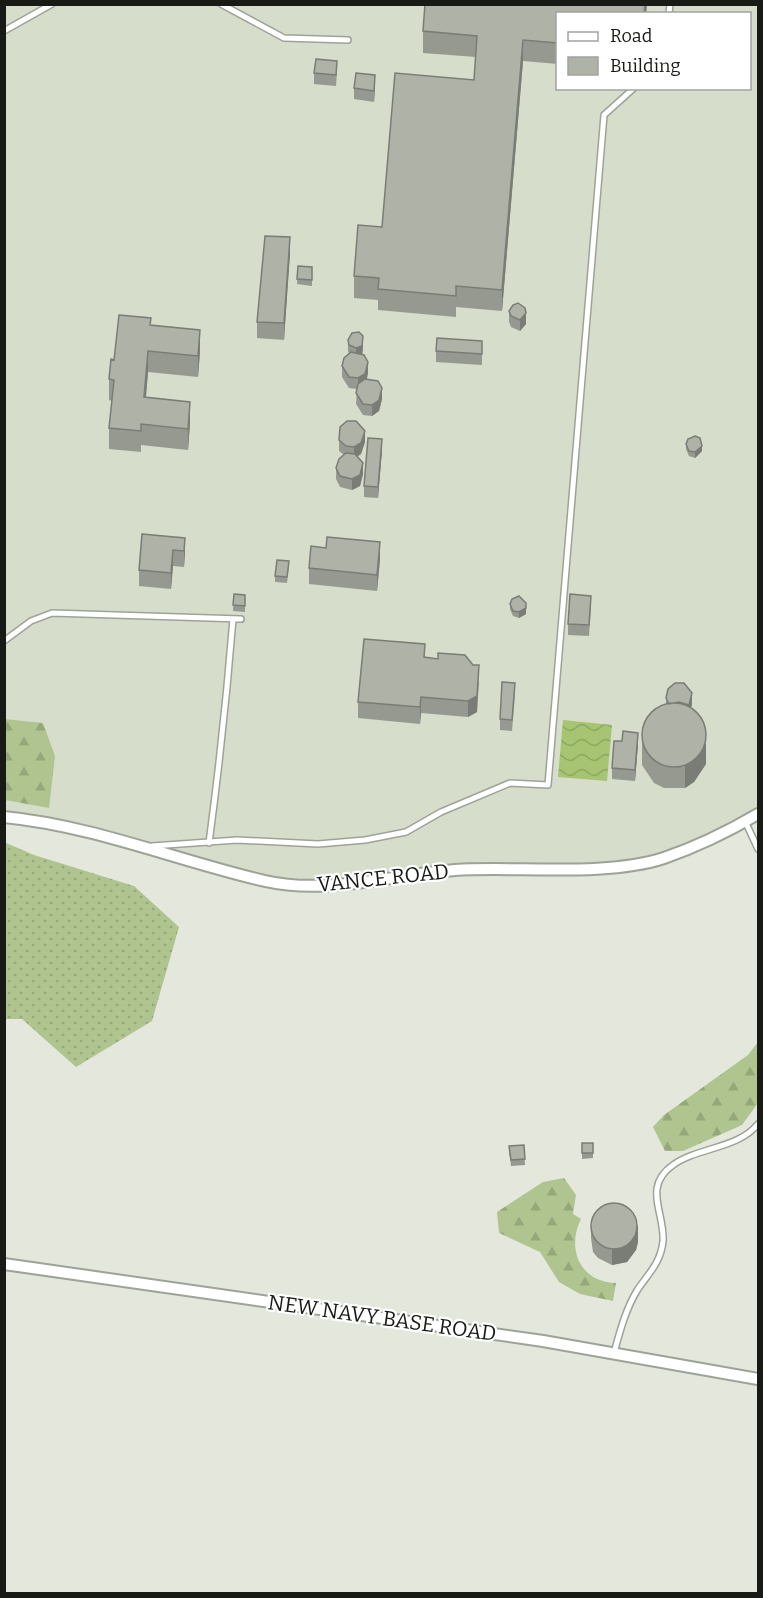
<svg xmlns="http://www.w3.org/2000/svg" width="763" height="1598" font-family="Bitter,serif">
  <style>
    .built { fill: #d6ddcb; fill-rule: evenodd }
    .grass { fill: url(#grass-dots) }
    .forest { fill: url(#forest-firs) }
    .water { fill: url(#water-waves) }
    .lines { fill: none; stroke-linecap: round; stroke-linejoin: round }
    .service-casing { stroke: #9ea398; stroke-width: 8 }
    .minor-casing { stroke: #9ea398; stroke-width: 14 }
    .service { stroke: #fff; stroke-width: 5 }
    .minor { stroke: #fff; stroke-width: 10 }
    .wall { fill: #969990 }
    .shaded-wall { fill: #7a7d75 }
    .building { fill: #aeb2a7; stroke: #7a7d75; stroke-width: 1.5 }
    .labels { text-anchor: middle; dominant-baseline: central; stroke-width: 4.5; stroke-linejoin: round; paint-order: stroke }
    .street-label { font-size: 21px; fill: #181a16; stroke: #fff }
  </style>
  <defs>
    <pattern id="grass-dots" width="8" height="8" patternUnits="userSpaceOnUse" patternTransform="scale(1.5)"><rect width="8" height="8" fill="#afc48e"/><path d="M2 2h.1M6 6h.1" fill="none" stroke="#96a87a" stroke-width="1.8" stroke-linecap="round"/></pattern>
    <pattern id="forest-firs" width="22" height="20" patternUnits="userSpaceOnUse" patternTransform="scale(1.5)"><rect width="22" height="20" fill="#afc48e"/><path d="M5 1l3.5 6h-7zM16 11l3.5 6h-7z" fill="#96a87a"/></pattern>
    <pattern id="water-waves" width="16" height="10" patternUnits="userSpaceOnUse" patternTransform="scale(1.5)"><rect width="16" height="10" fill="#a6c472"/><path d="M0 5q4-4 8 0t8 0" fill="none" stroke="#8ea862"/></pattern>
  </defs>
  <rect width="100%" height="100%" fill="#e3e7dc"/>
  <path class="built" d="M4 5H758V814L663 858 623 866 455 870 311 886 267 881 147 846 5 817ZM558 14H750V88H558Z"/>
  <path class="grass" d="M4 842 34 855 134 886 179 927 152 1021 76 1067 22 1019H5Z"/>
  <path class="forest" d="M4 719 43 723 55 756 49 808 5 800Z
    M758 1042V1103L742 1125 683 1151H665L653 1127 664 1115 748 1055Z
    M564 1178 576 1195 573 1214 581 1219C566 1249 580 1282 616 1283L613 1301 580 1294 559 1282 540 1252 499 1233 497 1212 543 1182Z"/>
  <path class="water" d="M563 720 612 725 607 781 558 777Z"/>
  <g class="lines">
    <g class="service-casing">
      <path id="service" d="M221 4 284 38 348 40
        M669 14 670 4
        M4 31 52 4
        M4 641 31 621 52 613 241 619
        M745 821 758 849
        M209 843C219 768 227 694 233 619
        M152 846 237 840 318 844 365 840 406 832 441 812 510 783 548 785 604 115 634 88
        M614 1353C620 1331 626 1308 638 1289 649 1273 661 1262 663 1241 665 1213 642 1187 673 1165 698 1147 738 1149 758 1124"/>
    </g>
    <g class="minor-casing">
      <path id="minor" d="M4 817C95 826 178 861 265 881 326 895 394 875 455 870 517 866 606 877 664 858 696 847 729 831 758 814
        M4 1264 543 1341 758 1379"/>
    </g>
    <use href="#service" class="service"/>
    <use href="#minor" class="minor"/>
  </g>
  <path class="wall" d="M425 4H647L646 14H558V64L523 61 502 311 456 307V317L378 310V300L354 298V276L382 227 474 80 476 57 423 53V31Z
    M337 72 336 86 314 84V73Z
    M375 86 374 102 354 99V88Z
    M290 253 284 340 257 338V322Z
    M298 266 312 267V286L297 284Z
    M518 303 526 324 520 331 511 327 509 322V311Z
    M151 325 200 351 198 377 148 372 146 397 190 423 188 450 141 445V452L109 449V428L112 401 109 400V379L114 360Z
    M348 340 363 347 362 354 368 373 367 379 382 399 379 411 372 416 363 415 356 404 357 389 349 388 342 377V366L349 354 348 351Z
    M436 351 482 352V365L436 362Z
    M339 440 365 442 361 454 357 457 363 474 360 486 352 490 340 487 336 479V468L344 455 339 451Z
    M686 444 702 451 695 458 689 456 686 449Z
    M382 450 378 498 364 497V486Z
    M185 538 184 567 173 566 171 589 139 586V570Z
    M380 559 377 591 309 584V568Z
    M289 566 287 583 275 582V576Z
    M234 594 245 595V612L233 611Z
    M510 604 526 608V614L519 618 513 616 510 609Z
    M591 607 589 636 568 635V624Z
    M425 657 479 682 477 712 468 717 421 713 420 724 358 718V702Z
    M515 694 512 731 500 730V719Z
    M666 698 692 704 691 708 706 764 694 782 685 788H664L654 783 642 765V744L666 705Z
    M638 744 635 781 612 779V768Z
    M582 1143 593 1153V1158L582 1159Z
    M524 1145 525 1165 511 1166 509 1151Z
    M591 1221 638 1242 636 1250 627 1262 612 1265 598 1258 593 1252 591 1238Z"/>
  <path class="shaded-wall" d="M645 4H647L646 14H644Z
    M523 40V61L502 311V290Z
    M375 75V86L374 102V91Z
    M290 237V253L284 340V323Z
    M526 313V324L520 331V320Z
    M200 330V351L198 377V356Z
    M363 336V347L362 357 356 359V348Z
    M148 351V372L144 418V397Z
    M368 362V373L365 385 358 389V378Z
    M382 388V399L379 411 372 416V405Z
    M190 402V423L188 450V429Z
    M365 431V442L361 454 354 458V447Z
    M382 439V450L378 498V487Z
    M702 446V451L695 458V452Z
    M363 463V474L360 486 352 490V479Z
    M185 538V554L184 567V551Z
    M380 542V559L377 591V575Z
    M173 550V566L171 589V573Z
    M526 603V614L519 618V612Z
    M479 665 477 712 468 717V701Z
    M692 693V704L689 716 682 720Z
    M421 697V713L420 724V707Z
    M638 733V744L635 781V770Z
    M706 743V764L694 782 685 788V766Z
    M638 1225V1242L636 1250 627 1262 612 1265V1249Z"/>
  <path class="building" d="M425 4H645L644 14H558V43L523 40 502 290 456 286V296L378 289 379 278 354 276 358 225 382 227 395 73 474 80 477 36 423 31Z
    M316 59 337 61 336 75 314 73Z
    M356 73 375 75 374 91 354 88Z
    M265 236 290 237 284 323 257 322Z
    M298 266 312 267V280L297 279Z
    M518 303 525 308 526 313 520 320 511 316 509 311 513 305Z
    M119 315 151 318 150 325 200 330 198 356 148 351 144 397 190 402 188 429 141 424V431L109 428 114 380 109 379 111 359 114 360Z
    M359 332 363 336 362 346 356 348 349 345 348 340 352 333Z
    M437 338 482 341V354L436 351Z
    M351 352 364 355 368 362 365 374 358 378 349 377 342 366 344 358Z
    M365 379 378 381 382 388 379 400 372 405 363 404 356 393 358 384Z
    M347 421H356L365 431 361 443 354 447 346 446 339 440 340 427Z
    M695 436 700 438 702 446 695 452 689 451 686 444 688 439Z
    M368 438 382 439 378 487 364 486Z
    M346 453 355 454 363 463 360 475 352 479 340 476 336 468 339 459Z
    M142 534 185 538 184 551 173 550 171 573 139 570Z
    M327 537 380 542 377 575 309 568 311 546 326 548Z
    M277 560 289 561 287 577 275 576Z
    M234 594 245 595V606L233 605Z
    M570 594 591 596 589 625 568 624Z
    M519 596 526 603V608L519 612 513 611 510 604 512 599Z
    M364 639 425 644 424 657 438 659V653L465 655 473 665H479L477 696 468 701 421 697 420 707 358 702Z
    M502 682 515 683 512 720 500 719Z
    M675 683H684L692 693 689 705 679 702 669 704 666 698 668 689Z
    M642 735a32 32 0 1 1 64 0a32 32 0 1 1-64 0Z
    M623 731 638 733 635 770 612 768 614 741H622Z
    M582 1143H593V1153H582Z
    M524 1145 525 1159 511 1160 509 1146Z
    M591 1226a23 23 0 1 1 46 0a23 23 0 1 1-46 0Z"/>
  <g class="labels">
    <g class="street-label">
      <text transform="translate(383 878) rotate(-6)">VANCE ROAD</text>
      <text transform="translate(382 1318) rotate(8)">NEW NAVY BASE ROAD</text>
    </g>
  </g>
  <rect width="763" height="1598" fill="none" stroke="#181a16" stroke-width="12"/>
  <rect x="556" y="12" width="195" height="78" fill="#ffffff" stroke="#a3a3a2" stroke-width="1.5"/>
  <rect x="568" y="32" width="30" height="9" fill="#ffffff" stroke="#a3a3a2" stroke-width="1.5"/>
  <text x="610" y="42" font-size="18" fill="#181a16">Road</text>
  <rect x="568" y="57" width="30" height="18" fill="#aeb2a7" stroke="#a3a3a2" stroke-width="1.5"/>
  <text x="610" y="72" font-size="18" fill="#181a16">Building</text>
</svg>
